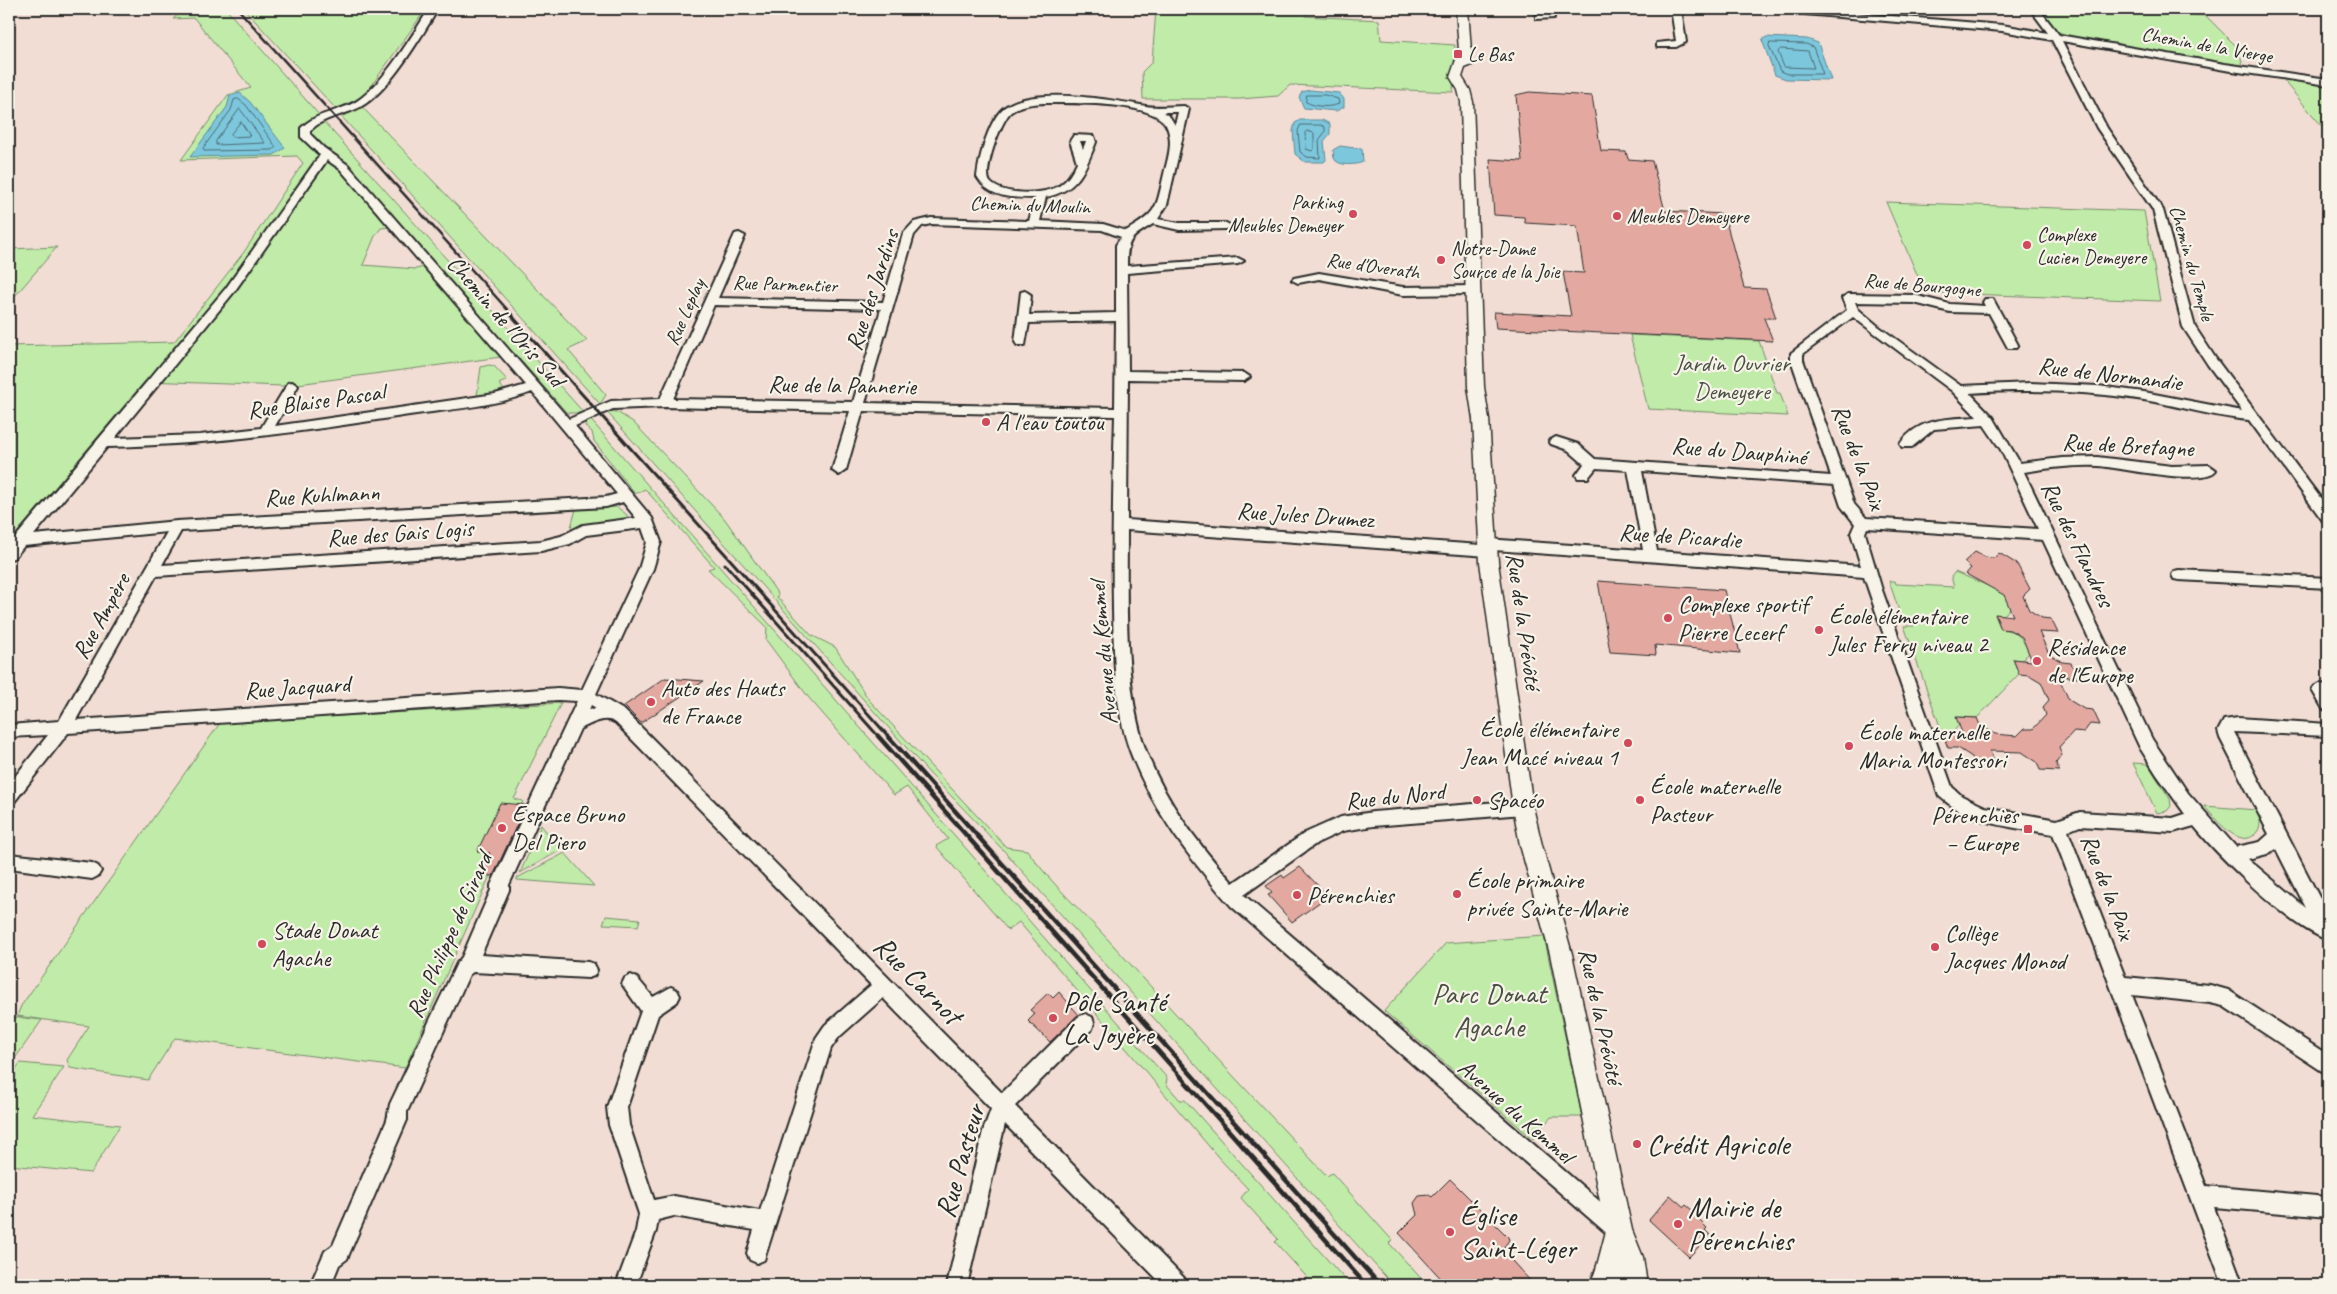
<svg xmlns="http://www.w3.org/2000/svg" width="2337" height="1294" font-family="Caveat,sans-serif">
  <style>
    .green { fill: #c0eba8; stroke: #768b6a; fill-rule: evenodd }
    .water { fill: #7dc7dd; stroke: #5c8996 }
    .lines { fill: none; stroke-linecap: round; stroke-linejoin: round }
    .shore { stroke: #4c6972; stroke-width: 1 }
    .building { fill: #e3a9a1; stroke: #2b2b2b }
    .minor-casing { stroke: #2b2b2b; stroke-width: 4 }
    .tertiary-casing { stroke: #2b2b2b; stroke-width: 3 }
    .secondary-casing { stroke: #2b2b2b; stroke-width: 4 }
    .minor { fill: #f7f3e8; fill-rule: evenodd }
    .tertiary { fill: #f7f3e8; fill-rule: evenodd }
    .secondary { fill: #f7f3e8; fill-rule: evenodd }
    .rail-far2 { stroke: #2b2b2b; stroke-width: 2.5 }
    .rail-far1 { stroke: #2b2b2b; stroke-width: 3 }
    .rail { stroke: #2b2b2b; stroke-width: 4.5 }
    .poi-dot { fill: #d1495b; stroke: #f7f3e8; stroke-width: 2 }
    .labels { text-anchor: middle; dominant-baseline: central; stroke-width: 4.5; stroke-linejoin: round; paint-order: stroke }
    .far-street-label { font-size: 20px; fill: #2b2b2b; stroke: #f7f3e8 }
    .far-poi-label { font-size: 20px; fill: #2b2b2b; stroke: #f7f3e8; text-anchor: start }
    .street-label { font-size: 24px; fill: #2b2b2b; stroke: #f7f3e8 }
    .park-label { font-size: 24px; fill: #495144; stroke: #f7f3e8 }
    .poi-label { font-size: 24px; fill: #2b2b2b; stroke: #f7f3e8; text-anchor: start }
    .near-street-label { font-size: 29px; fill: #2b2b2b; stroke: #f7f3e8 }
    .near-park-label { font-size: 29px; fill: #495144; stroke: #f7f3e8 }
    .near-poi-label { font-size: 29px; fill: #2b2b2b; stroke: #f7f3e8; text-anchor: start }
  </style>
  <rect width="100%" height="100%" fill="#f1ddd3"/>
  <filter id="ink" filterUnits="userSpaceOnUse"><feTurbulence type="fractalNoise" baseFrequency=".02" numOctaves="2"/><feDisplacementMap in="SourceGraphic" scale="10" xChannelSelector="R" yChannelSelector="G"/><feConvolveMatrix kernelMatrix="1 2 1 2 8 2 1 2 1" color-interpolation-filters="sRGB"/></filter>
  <g filter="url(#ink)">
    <path class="green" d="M184 9H226L320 116 311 119 313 124 323 121 343 143 584 413H567L516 355 283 386 145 381 9 542V346L174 342 244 252 303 163 297 156 181 160 228 95 251 88 194 18 173 19ZM391 227 424 266V267L416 269 363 265 375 236 381 228Z
      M244 9H426L364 96 336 109Z
      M1156 9H1305V16L1379 20 1381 40 1455 45 1453 92 1290 85 1278 96 1240 99H1143L1142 72 1152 62Z
      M2040 9H2131L2206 16 2239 49 2243 67 2075 37 2058 32Z
      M2281 78 2328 85V133Z
      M362 107 587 341 568 350 606 395 600 404 341 116Z
      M1886 202 2144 211 2160 301 1938 293 1919 279Z
      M57 247 9 303V249Z
      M1630 335 1759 341 1777 393H1780L1788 416 1648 409Z
      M489 365 494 366 507 380 499 384 506 392 477 396 481 367Z
      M606 411 617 412 633 422 724 518 778 594 777 597 811 635 835 647 869 700 1006 847 1027 850C1052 885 1084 913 1113 945 1183 1023 1255 1099 1327 1176L1332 1173 1392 1240 1389 1243 1427 1285H1393L1005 852 930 774Z
      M589 418 1167 1078 1166 1084 1180 1100H1185L1350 1285H1314L1275 1242 1278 1239 1241 1198 1248 1189 1218 1157 1019 922 1008 930 936 846 948 839 907 787 894 795 809 698 766 640 767 627 708 569 714 567 645 489 635 494 594 441 592 432 585 426Z
      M617 507 627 515 628 519 623 522 587 524 570 531 576 509Z
      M1955 572 1991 587 2016 602 2004 615H1995L2001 629C2018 631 2023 638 2029 653L2022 660 2013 659 2019 674 1977 718 1957 717 1959 725 1952 733 1942 732 1904 626H1914L1913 620H1902L1889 581H1895L1896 584 1954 587 1951 577Z
      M561 703 514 799 523 801 405 1068 175 1038 148 1080 70 1068 67 1060 89 1026 17 1016 21 1006 220 723Z
      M2133 763 2148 764 2170 799 2171 806 2167 811 2157 813Z
      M2204 806 2257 810C2260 818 2262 825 2257 832 2241 853 2214 817 2204 806Z
      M541 825 561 850 520 873Z
      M565 853 594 886 517 880V878Z
      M606 916 640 919 638 926 603 924Z
      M1544 936 1582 1117H1551L1533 1139 1384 1011 1446 943Z
      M16 1017 42 1020 9 1067V1026Z
      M20 1063 64 1067 32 1115 120 1125 91 1173 9 1165V1080Z"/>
    <path class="water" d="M1766 37 1807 39 1818 43 1831 80 1786 79 1775 75 1762 40Z
      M1310 90 1339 93 1344 99V107L1336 111 1304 108 1299 97 1302 92Z
      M240 93 250 102 285 148 274 155 190 157 227 107 230 96Z
      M1300 120H1322L1330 124V134L1324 141 1326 160 1324 162H1305L1295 154 1293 131 1295 123Z
      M1340 146 1362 149 1363 162C1357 165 1337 167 1334 158 1333 156 1334 153 1333 150Z"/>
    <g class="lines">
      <path class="shore" d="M1770 43 1806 44 1813 47 1823 74H1787L1780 71 1769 46Z
        M1781 49 1808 51 1814 68 1784 67 1778 52Z
        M1307 95H1325L1338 99 1339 104C1328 108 1316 107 1306 102Z
        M238 99 246 105 276 147 272 150 204 151 203 148 231 110 234 100Z
        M240 109 265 143 216 145V141Z
        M241 122 250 136 232 137 231 134Z
        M1301 125H1321L1325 127V132L1319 140 1320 158 1307 157 1300 152 1298 131Z
        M1307 131 1314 133V149L1312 151 1306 149 1305 133Z"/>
    </g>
    <path class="building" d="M1529 92 1592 96 1601 151 1626 152 1628 159 1652 161 1665 211 1724 214 1744 288 1766 289 1776 318H1764L1773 341 1496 328 1494 312 1571 316 1563 272 1584 273 1577 226 1525 223 1524 217 1494 215 1490 159 1522 161 1516 95Z
      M1975 552 1985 557 1994 558 1999 553 2017 564 2030 589 2023 596 2029 610 2042 618 2051 619 2058 633 2039 632 2049 654 2062 662 2071 663 2078 678 2058 676 2069 700 2084 709 2093 710 2100 725 2090 724 2084 732 2074 731 2059 747 2062 755 2056 763 2059 771 2040 770 2037 762 2022 752 1990 751 1996 767 1974 765 1972 757 1958 748H1948L1942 732 1962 733 1956 717 1977 718 1980 725 1995 734 2017 736 2024 729H2033L2046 715 2043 707 2049 700 2041 682 2029 675 2019 674 2013 659 2032 661 2022 637 2010 630 2001 629 1995 614 2013 616 2004 595 1966 574 1971 568 1964 562Z
      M1598 581 1724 590 1740 653 1655 645 1656 655 1610 652Z
      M665 678 704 681 641 723 624 706Z
      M500 803 526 805 493 876 479 875 490 853 477 852Z
      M1300 867 1328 896 1292 922 1268 895 1272 893 1266 886 1282 875 1284 878Z
      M1059 992 1079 1015 1050 1042 1028 1021 1035 1014 1030 1010 1048 993 1053 998Z
      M1450 1179 1508 1237 1509 1240 1502 1250 1534 1285H1447L1399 1233 1417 1215 1414 1203 1419 1196 1429 1195 1432 1197Z
      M1670 1195 1684 1207 1686 1205 1698 1215 1696 1217 1707 1228 1705 1230 1710 1235 1689 1257 1649 1220Z"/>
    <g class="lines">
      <g class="minor-casing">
        <path id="minor" d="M429 9H438C421 37 392 86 365 104 348 116 325 115 310 131V134L324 148 348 165 569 419 611 401 660 399 735 234 739 233 745 236 718 298 883 302 903 234 914 222 931 218 1029 221 1035 198C1012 198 989 198 977 177 979 158 989 118 1005 107 1035 86 1112 100 1146 106 1157 108 1172 106 1184 106L1189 109 1167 205 1158 219 1179 223H1226L1232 226 1226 229 1179 230 1153 224C1130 238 1127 239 1127 266L1238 258 1244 261 1238 264 1127 273 1128 371 1244 373 1250 377 1244 381 1128 379 1127 520 1481 545 1482 540 1487 539 1643 550 1628 470 1596 468 1588 478H1578L1576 475 1584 464 1568 450 1551 444 1549 441 1556 437 1578 444 1595 459 1831 476 1791 360V353L1847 310 1842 298 1848 294 1914 295 1950 304 1985 306 1983 302 1985 299H1993L2018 345 2016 348H2008L1989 313 1950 312 1914 303 1855 302 1858 309 1878 326 1961 386 2030 383 2098 386 2144 392 2242 411 2208 365 2183 327 2153 210 2097 128 2052 40 2002 31 1781 12 1777 9H1807L2002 25 2048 33 2030 9H2039L2059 35 2225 64 2328 79V85L2225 70 2062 41 2107 128 2163 210 2195 327 2216 359 2328 508V523L2323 521 2249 420C2214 417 2180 406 2144 400 2087 391 2028 389 1970 393L1993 417 2020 463 2062 458 2097 457 2172 466 2209 465 2216 470C2205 487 2118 467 2098 466 2073 465 2049 468 2024 472L2152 739 2188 793 2236 847 2260 842 2269 834 2220 738 2218 731 2224 720 2238 718 2328 724V736L2234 732 2319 897 2328 909V940C2291 928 2219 857 2194 826L2173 832 2080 826 2068 831 2125 977 2210 985 2228 990 2328 1055V1075L2223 1006 2210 1003 2132 995 2206 1186 2328 1197V1217L2214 1207 2243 1285H2223L2053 834C2012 827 1971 825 1939 796L1864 577 1494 550 1493 555 1488 556 1127 530C1127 598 1123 687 1146 751 1165 801 1198 844 1233 883L1305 833 1341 817 1373 812 1523 800 1529 802 1531 807 1529 812 1523 814 1373 826 1343 831 1317 843 1244 895 1625 1223 1628 1230 1625 1237 1618 1240 1611 1237 1231 906C1190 859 1152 810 1130 751 1114 706 1114 656 1113 609 1112 544 1113 481 1115 416L863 411 846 470 839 475 832 470 850 411 665 407 613 409 575 426 652 518 661 542 653 569 596 694 625 711 1002 1093 1078 1017 1085 1014 1092 1017 1094 1023 1092 1029 1015 1106 1184 1278 1187 1285H1163L1005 1124 967 1285H947L983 1131 991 1109 883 998 839 1037 831 1048 764 1260 757 1263 750 1260 747 1253 754 1230 674 1216 658 1220 656 1231 636 1285H616L636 1231 639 1214 609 1125 607 1107 641 1011 622 984 625 978 631 975 637 978 653 997 671 987 677 990 680 996 677 1002 658 1015 627 1107 629 1125 654 1200 674 1196 760 1211 816 1038 825 1025 871 985 616 723C605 715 591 724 580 729L509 885V890L481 955 588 962 594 964 597 970 594 976 588 978 473 972 469 975 407 1112V1120L347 1259 339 1265 331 1285H310L325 1251 333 1245 387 1120 390 1104 457 963 462 957 491 890V885L577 701 558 700 68 733 15 801 9 803V784L48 735 9 737V725L59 721 167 532 24 546 14 558 9 559V545L226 288 320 155 301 137V128C317 112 339 112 357 101 383 84 412 36 429 9ZM1044 103C1069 103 1153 101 1166 125 1174 141 1168 158 1164 174 1156 209 1158 212 1126 231L1103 224 1040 221 1046 197C1078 191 1085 170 1096 142L1094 136 1074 135 1070 141 1077 162C1073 171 1068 180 1059 186 1044 195 1002 196 990 182 982 172 1001 120 1011 112 1021 104 1033 104 1044 103ZM1163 112H1178L1175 125 1170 117ZM1080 141H1086L1083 149ZM327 160 340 169 526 385 495 394 275 426 298 386 292 382 288 383 261 428 200 435 115 438 234 292ZM931 224 1102 230 1121 237 1116 245V313L1029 315 1031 295 1025 291 1021 292 1015 342 1017 345H1025L1029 323 1116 321 1115 408 865 403 914 235 922 226ZM714 305 881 309 853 402 673 399ZM1853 317 1952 391 1977 417C1949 419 1918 417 1900 444L1902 447H1912L1934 429 1984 425 2001 450 2038 529 1866 518 1854 504 1803 360V354ZM532 392 617 494 606 497 177 521 34 535 107 447C209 445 308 431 409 415 449 409 493 407 532 392ZM1642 471 1834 485 1841 506 1855 524 1851 533 1861 566 1657 551ZM623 502 636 518 583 525 561 536 541 541 162 565 181 531 606 507ZM642 528 647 542 639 569 582 690 558 688 76 720 156 576 541 551 570 544 586 535ZM1867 528 2043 540 2140 748 2157 775 2185 814 2173 818 2080 812 2057 820 1985 807 1962 796 1952 787 1882 590 1865 533ZM591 705 596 708 589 710ZM2276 849 2306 908 2248 859 2271 853Z
          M1545 9H1553L1554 18 1536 19V15L1546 14Z
          M1671 9H1681L1686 42 1676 47H1657V43L1676 41Z
          M1319 273 1403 287 1473 286 1479 290 1473 294 1403 295 1319 279 1298 283 1292 280 1294 278Z
          M2179 570 2328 578V588L2179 580 2174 579 2172 575 2174 571Z
          M2320 684 2328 685V711L2323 709 2312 690 2315 686Z
          M9 854 92 863 98 866 101 871 98 876 92 879 9 868Z"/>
      </g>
      <g class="tertiary-casing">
        <path id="tertiary" d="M1456 9H1468L1472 65 1465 68 1462 77 1470 90 1473 102 1484 387 1489 419 1498 562 1533 807 1542 845 1572 954 1632 1230 1643 1257 1647 1285H1621L1620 1277 1617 1285H1597L1594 1277 1606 1231 1550 954 1520 845 1513 807 1480 562 1473 419 1468 387 1461 102 1458 90 1450 77 1459 51Z"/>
      </g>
      <g class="secondary-casing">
        <path id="secondary" d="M1607 1262 1641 1275 1646 1285H1590L1597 1267Z"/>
      </g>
      <use href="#minor" class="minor"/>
      <use href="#tertiary" class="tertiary"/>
      <use href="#secondary" class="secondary"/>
      <path class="rail-far2" d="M238 9 514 317"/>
      <path class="rail-far1" d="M512 316 889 737
        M725 564 879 737"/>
      <path class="rail" d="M878 736 1366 1285
        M888 736 1380 1285"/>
    </g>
  </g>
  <g class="poi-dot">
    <rect x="1453" y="49" width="10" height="10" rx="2.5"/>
    <circle cx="1353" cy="214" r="5"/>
    <circle cx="1617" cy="216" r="5"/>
    <circle cx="2027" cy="245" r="5"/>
    <circle cx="1441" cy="260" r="5"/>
    <circle cx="986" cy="422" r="5"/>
    <circle cx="1668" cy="618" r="5"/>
    <circle cx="1819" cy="630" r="5"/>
    <circle cx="2037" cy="661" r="5"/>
    <circle cx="651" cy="702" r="5"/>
    <circle cx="1628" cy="743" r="5"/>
    <circle cx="1849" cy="746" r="5"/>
    <circle cx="1477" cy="800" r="5"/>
    <circle cx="1640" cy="800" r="5"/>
    <circle cx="502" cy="828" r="5"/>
    <rect x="2023" y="824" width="10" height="10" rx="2.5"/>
    <circle cx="1457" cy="894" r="5"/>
    <circle cx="1297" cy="895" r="5"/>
    <circle cx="262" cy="944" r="5"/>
    <circle cx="1935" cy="947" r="5"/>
    <circle cx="1053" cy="1018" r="5"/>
    <circle cx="1637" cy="1144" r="5"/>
    <circle cx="1678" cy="1224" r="5"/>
    <circle cx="1450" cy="1232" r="5"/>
  </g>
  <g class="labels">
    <g class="far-street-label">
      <text transform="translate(2207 45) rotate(10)">Chemin de la Vierge</text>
      <text transform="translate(1030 205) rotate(2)">Chemin du Moulin</text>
      <text transform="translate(2192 263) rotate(74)">Chemin du Temple</text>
      <text transform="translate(1373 266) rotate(8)">Rue d'Overath</text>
      <text transform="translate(785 284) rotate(2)">Rue Parmentier</text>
      <text transform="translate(1922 285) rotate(5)">Rue de Bourgogne</text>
      <text transform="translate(685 312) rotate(-66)">Rue Leplay</text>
    </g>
    <g class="far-poi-label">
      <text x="1468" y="54">Le Bas</text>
      <text x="1343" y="202" text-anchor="end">Parking<tspan x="1343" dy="23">Meubles Demeyer</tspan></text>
      <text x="1627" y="216">Meubles Demeyere</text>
      <text x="2037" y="234">Complexe<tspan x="2037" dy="23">Lucien Demeyere</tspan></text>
      <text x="1451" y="248">Notre-Dame<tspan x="1451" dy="23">Source de la Joie</tspan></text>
    </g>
    <g class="street-label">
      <text transform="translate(872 290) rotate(-72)">Rue des Jardins</text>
      <text transform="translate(506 321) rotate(49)">Chemin de l'Oris Sud</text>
      <text transform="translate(2110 374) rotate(7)">Rue de Normandie</text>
      <text transform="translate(842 385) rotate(1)">Rue de la Pannerie</text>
      <text transform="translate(316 401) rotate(-8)">Rue Blaise Pascal</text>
      <text transform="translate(2128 445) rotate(3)">Rue de Bretagne</text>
      <text transform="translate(1739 451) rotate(5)">Rue du Dauphiné</text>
      <text transform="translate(1859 457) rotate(69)">Rue de la Paix</text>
      <text transform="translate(322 495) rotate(-3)">Rue Kuhlmann</text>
      <text transform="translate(1305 515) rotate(4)">Rue Jules Drumez</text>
      <text transform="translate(400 533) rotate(-4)">Rue des Gais Logis</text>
      <text transform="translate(1680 536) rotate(4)">Rue de Picardie</text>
      <text transform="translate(2078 544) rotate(64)">Rue des Flandres</text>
      <text transform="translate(101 616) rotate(-61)">Rue Ampère</text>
      <text transform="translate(1524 621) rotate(82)">Rue de la Prévôté</text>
      <text transform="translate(1103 653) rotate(-95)">Avenue du Kemmel</text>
      <text transform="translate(297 687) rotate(-4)">Rue Jacquard</text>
      <text transform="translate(1395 796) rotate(-6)">Rue du Nord</text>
      <text transform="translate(2108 887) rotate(69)">Rue de la Paix</text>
      <text transform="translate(449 935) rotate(-66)">Rue Philippe de Girard</text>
      <text transform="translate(1601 1016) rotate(78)">Rue de la Prévôté</text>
      <text transform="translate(1516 1111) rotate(41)">Avenue du Kemmel</text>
    </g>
    <g class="park-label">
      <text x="1732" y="363">Jardin Ouvrier<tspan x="1732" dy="28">Demeyere</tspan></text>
    </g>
    <g class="poi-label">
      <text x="996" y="422">A l'eau toutou</text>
      <text x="1678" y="604">Complexe sportif<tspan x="1678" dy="28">Pierre Lecerf</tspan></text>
      <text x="1829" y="616">École élémentaire<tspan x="1829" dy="28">Jules Ferry niveau 2</tspan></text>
      <text x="2047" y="647">Résidence<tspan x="2047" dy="28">de l'Europe</tspan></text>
      <text x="661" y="688">Auto des Hauts<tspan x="661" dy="28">de France</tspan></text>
      <text x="1618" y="729" text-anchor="end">École élémentaire<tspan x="1618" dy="28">Jean Macé niveau 1</tspan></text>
      <text x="1859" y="732">École maternelle<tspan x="1859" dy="28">Maria Montessori</tspan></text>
      <text x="1650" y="786">École maternelle<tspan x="1650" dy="28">Pasteur</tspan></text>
      <text x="1487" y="800">Spacéo</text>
      <text x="512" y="814">Espace Bruno<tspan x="512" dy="28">Del Piero</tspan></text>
      <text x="2018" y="815" text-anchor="end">Pérenchies<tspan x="2018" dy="28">– Europe</tspan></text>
      <text x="1467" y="880">École primaire<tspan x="1467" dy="28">privée Sainte-Marie</tspan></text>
      <text x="1307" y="895">Pérenchies</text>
      <text x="272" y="930">Stade Donat<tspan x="272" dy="28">Agache</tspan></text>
      <text x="1945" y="933">Collège<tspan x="1945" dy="28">Jacques Monod</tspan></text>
    </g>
    <g class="near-street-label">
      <text transform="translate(918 980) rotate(45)">Rue Carnot</text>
      <text transform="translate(960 1161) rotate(-74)">Rue Pasteur</text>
    </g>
    <g class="near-park-label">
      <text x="1489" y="993">Parc Donat<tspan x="1489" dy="33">Agache</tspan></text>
    </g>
    <g class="near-poi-label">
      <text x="1063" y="1001">Pôle Santé<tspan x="1063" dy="33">La Joyère</tspan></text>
      <text x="1647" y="1144">Crédit Agricole</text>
      <text x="1688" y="1207">Mairie de<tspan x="1688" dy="33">Pérenchies</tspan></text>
      <text x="1460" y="1215">Église<tspan x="1460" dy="33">Saint-Léger</tspan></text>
    </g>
  </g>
  <rect width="2337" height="1294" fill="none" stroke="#f7f3e8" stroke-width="30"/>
  <rect x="15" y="15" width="2307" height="1264" fill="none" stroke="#2b2b2b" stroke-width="2" filter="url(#ink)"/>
</svg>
